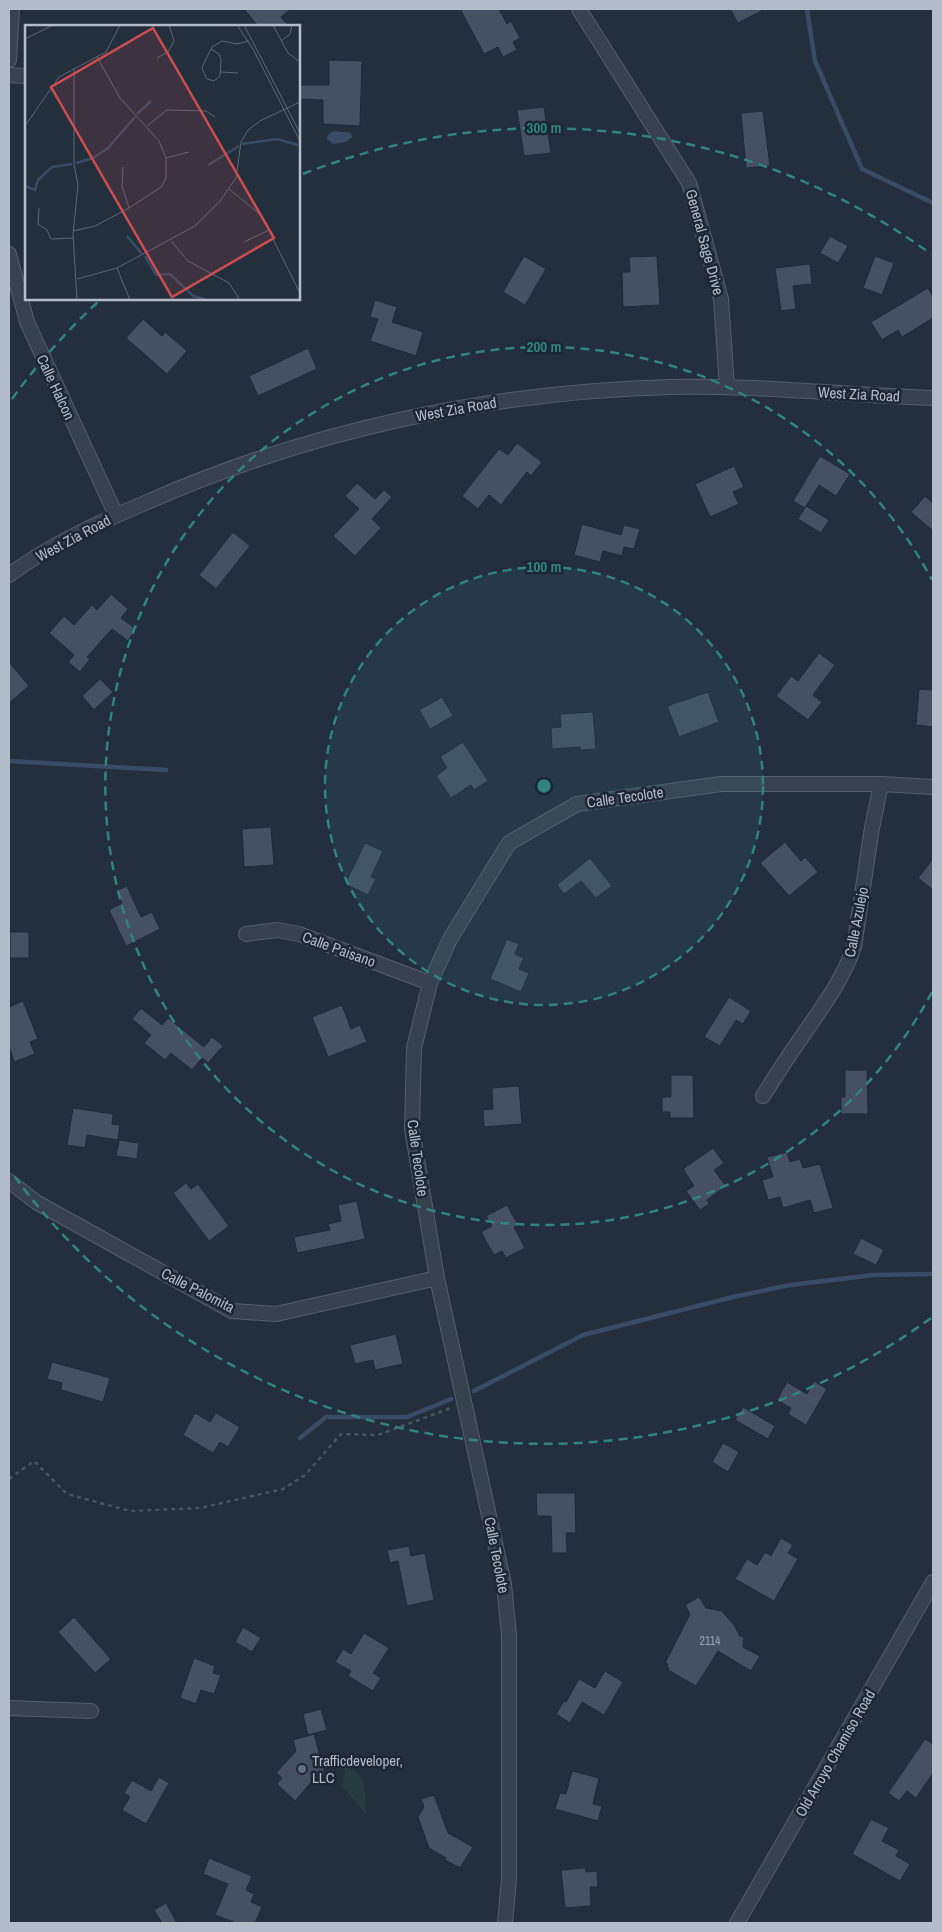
<svg xmlns="http://www.w3.org/2000/svg" width="942" height="1932" font-family="'Archivo Narrow',sans-serif">
  <style>
    .green { fill: #263c3f }
    .water { fill: #394c67 }
    .lines { fill: none; stroke-linecap: round; stroke-linejoin: round }
    .stream { stroke: #394c67; stroke-width: 4.5 }
    .building { fill: #455162; stroke: #1f2835 }
    .street-casing { stroke: #565f6c; stroke-width: 16 }
    .path { stroke: #44595c; stroke-width: 2.5; stroke-dasharray: 4 4; stroke-linecap: butt }
    .street { stroke: #38414e; stroke-width: 14 }
    .ring { fill: none; stroke: #308480; stroke-width: 2.5; stroke-dasharray: 9 6 }
    .service-dot { fill: #5c6f8a; stroke: #1d2633; stroke-width: 2 }
    .labels { text-anchor: middle; dominant-baseline: central; stroke-width: 5; stroke-linejoin: round; paint-order: stroke }
    .number-label { font-size: 12px; fill: #98a1af }
    .street-label { font-size: 15px; fill: #b4bcc9; stroke: #1d2633 }
    .poi-label { font-size: 15px; fill: #b4bcc9; stroke: #1d2633; text-anchor: start }
    .inset-river { fill: none; stroke: #394c67; stroke-width: 2.5 }
    .inset-road { fill: none; stroke: #5e6776; stroke-width: 1 }
    .view { fill: #ce4d50; fill-opacity: 0.15; stroke: #ce4d50; stroke-width: 2.5 }
    .inset-edge { fill: none; stroke: #b4bcc9; stroke-width: 2.5 }
    .centre { fill: #308480; stroke: #1d2633; stroke-width: 2.5 }
    .ring-label { font-size: 15px; text-anchor: middle; font-weight: bold; fill: #308480; stroke: #1d2633; stroke-width: 5; stroke-linejoin: round; paint-order: stroke }
  </style>
  <rect width="100%" height="100%" fill="#242f3e"/>
  <path class="green" d="M348 1765C366 1774 366 1796 366 1814L342 1786 345 1773 343 1767Z"/>
  <path class="water" d="M336 131C341 133 345 131 351 133L352 137 346 142 333 144 327 139C328 134 330 132 336 131Z"/>
  <g class="lines">
    <path class="stream" d="M807 9 815 61 862 169 933 203
      M9 761 166 770
      M474 1391 583 1335 733 1297 790 1285 874 1275 933 1274
      M300 1438 326 1417H407L451 1399"/>
  </g>
  <path class="building" d="M244 9H291L281 17 289 26H258Z
    M460 9H499L507 24 511 21 520 38 513 42 517 50 503 57 498 47 484 54Z
    M730 9H765L738 23Z
    M329 60 362 61 360 126 323 124V100L299 99V85H329Z
    M544 107 551 153 524 156 517 110Z
    M763 111 770 166 746 168 741 113Z
    M830 236 848 246 838 263 820 253Z
    M524 256 546 269 525 305 503 292Z
    M657 256 660 305 623 307 622 272H630L629 257Z
    M875 256 894 263 882 295 863 288Z
    M810 264 812 284 793 286 796 309 781 311 775 268Z
    M928 288 933 297V318L902 337 898 330 882 340 871 322Z
    M375 300 397 307 392 322 423 332 416 356 370 341 378 319 370 317Z
    M143 319 162 336 165 332 187 351 167 374 126 338Z
    M308 348 317 369 258 396 249 376Z
    M517 443 542 462 531 476 527 472 501 505 489 495 478 509 462 496 499 449 508 455Z
    M820 456 850 474 836 496 819 485 805 508 793 501Z
    M734 466 744 487 733 492 739 504 710 517 695 484Z
    M357 483 375 499 384 490 392 497 372 519 381 528 355 556 333 536 359 509 345 496Z
    M925 496 933 503V531L911 512Z
    M806 506 829 520 821 533 798 519Z
    M582 524 621 535 624 525 640 529 634 549 624 547 622 556 603 551 600 562 574 555Z
    M233 532 250 546 216 589 199 575Z
    M111 594 128 609 121 618 136 629 128 641 112 629 87 657 90 659 80 672 68 662 74 655 49 633 64 616 74 625 92 605 97 610Z
    M819 653 835 665 813 695 822 702 808 720 776 696 791 676 798 681Z
    M9 662 29 686 9 703Z
    M100 679 113 692 94 710 82 696Z
    M919 689 933 690V727L916 725Z
    M708 692 719 722 679 737 667 706Z
    M442 697 453 716 430 729 419 710Z
    M593 712 596 749 580 750V747L552 749 551 728 561 727 560 714Z
    M463 742 488 781 474 790 471 785 451 798 436 776 447 768 440 757Z
    M271 827 274 865 244 867 242 829Z
    M785 842 801 861 805 857 818 872 789 896 760 863Z
    M365 843 383 851 371 877 376 879 368 895 345 884Z
    M590 858 612 886 596 898 581 881 564 894 557 885Z
    M933 859V890L918 878Z
    M127 886 141 917 152 912 160 929 126 946 109 910 122 903 116 891Z
    M10 932H29V958H10Z
    M507 939 519 944 515 954 524 958 519 969 529 973 521 992 490 979Z
    M729 997 751 1011 743 1024 736 1020 720 1046 704 1037Z
    M23 1001 38 1039 30 1042 35 1054 14 1062 9 1046V1007Z
    M342 1005 351 1029 360 1025 367 1042 328 1057 312 1017Z
    M141 1008 162 1025 168 1018 204 1047 212 1037 223 1046 208 1063 202 1058 192 1070 171 1053 165 1060 144 1043 151 1035 132 1019Z
    M845 1070H867L868 1114H841V1097H845Z
    M671 1075H693L694 1118H670V1112H662V1097H671Z
    M519 1086 522 1124 484 1127 483 1110 493 1109 492 1088Z
    M73 1108 113 1114 112 1124 120 1125 118 1140 87 1135 85 1148 67 1145Z
    M119 1140 139 1143 137 1159 116 1156Z
    M713 1148 724 1163 714 1170 726 1186 707 1200 709 1204 700 1210 686 1191 694 1186 683 1169Z
    M787 1152 790 1162 800 1159 803 1168 820 1164 833 1208 814 1213 810 1200 783 1208 780 1197 768 1200 762 1180 773 1177 767 1157Z
    M186 1183 191 1189 198 1184 229 1226 209 1241 173 1193Z
    M357 1201 365 1239 297 1253 294 1237 330 1230 328 1224 341 1221 338 1205Z
    M507 1205 518 1225 514 1227 525 1248 506 1258 502 1251 494 1255 481 1232 492 1226 486 1216Z
    M861 1238 884 1250 876 1265 853 1254Z
    M396 1334 403 1364 375 1370 373 1360 355 1364 350 1345Z
    M52 1362 110 1378 103 1402 61 1390 62 1383 47 1379Z
    M814 1381 827 1389 806 1425 788 1414 791 1408 777 1400 787 1382 807 1394Z
    M743 1407 775 1426 768 1439 735 1420Z
    M195 1413 210 1422 216 1413 240 1427 228 1447 220 1442 213 1453 183 1435Z
    M723 1443 739 1452 728 1472 712 1462Z
    M536 1493H575L576 1533H566L567 1553H552L551 1516H537Z
    M781 1538 793 1545 788 1553 798 1559 774 1601 735 1579 747 1559 757 1565 765 1552 771 1556Z
    M409 1546 411 1556 425 1553 434 1600 407 1606 398 1561 390 1563 387 1550Z
    M699 1597 706 1608 722 1611 734 1625 740 1636 744 1637 743 1647 760 1656 751 1671 718 1651 696 1686 668 1670 669 1668 667 1667 668 1664 665 1663 690 1614 685 1605Z
    M74 1617 111 1659 95 1673 58 1632Z
    M243 1627 261 1638 252 1652 235 1642Z
    M364 1633 389 1648 373 1673 381 1678 373 1691 348 1676 351 1671 335 1662 343 1649 351 1654Z
    M194 1658 215 1666 213 1673 221 1675 214 1694 201 1690 196 1704 180 1698Z
    M605 1671 623 1682 604 1715 582 1702 570 1723 556 1714 564 1701 566 1702 579 1679 595 1688Z
    M321 1709 327 1730 308 1735 303 1714Z
    M314 1734 325 1774 318 1783 314 1779 295 1801 277 1784 282 1778 276 1773 296 1751 293 1740Z
    M925 1739 933 1744V1773L916 1798 907 1791 899 1801 888 1793Z
    M572 1771 599 1778 593 1804 602 1806 598 1821 555 1809 560 1793 566 1794Z
    M159 1777 169 1783 146 1824 122 1810 130 1797 124 1793 132 1780 151 1791Z
    M434 1795 448 1833 473 1847 460 1868 445 1860 446 1858 429 1848 418 1817 424 1807 421 1799Z
    M871 1819 889 1828 882 1841 899 1850 896 1856 910 1864 900 1881 852 1854Z
    M209 1858 252 1876 246 1890 254 1894 251 1902 262 1907 255 1923H236L215 1915 228 1884 203 1874Z
    M585 1868 586 1872 597 1871 598 1887H590L591 1906 565 1908 561 1870Z
    M166 1903 177 1923H162L154 1910Z"/>
  <g class="lines">
    <g class="street-casing">
      <path id="street" d="M579 9 689 183 721 299 727 387
        M9 60 12 9
        M9 75 26 76
        M9 254 27 322 116 515
        M9 575C50 545 98 523 145 503 310 430 489 392 669 387 757 385 845 395 933 398
        M246 934 277 930 299 934 430 983
        M763 1096C775 1077 786 1059 799 1041 820 1010 842 982 854 947L872 828 881 784
        M9 1181 36 1202 232 1311 276 1314 437 1278
        M9 1708 91 1711
        M505 1923 509 1879V1636L504 1584 437 1278 412 1129 414 1048 430 983 450 939 509 843 577 804 721 784H881L933 787
        M737 1923 933 1582"/>
    </g>
    <path class="path" d="M9 1479 34 1461 67 1494 130 1511 200 1508 283 1489 305 1475 341 1434 378 1435 451 1408"/>
    <use href="#street" class="street"/>
  </g>
  <circle cx="544" cy="786" r="219" fill="#308480" fill-opacity=".12"/>
  <g class="ring">
    <circle cx="544" cy="786" r="219"/>
    <path d="M932 992A439 439 0 1 1 932 580"/>
    <path d="M931 1318A658 658 0 0 1 12 1173M12 399A658 658 0 0 1 99 301M303 174A658 658 0 0 1 931 254"/>
  </g>
  <circle class="service-dot" cx="302" cy="1769" r="5"/>
  <g class="labels">
    <g class="number-label">
      <text x="710" y="1641">2114</text>
    </g>
    <g class="street-label">
      <text transform="translate(705 242) rotate(75)">General Sage Drive</text>
      <text transform="translate(56 387) rotate(65)">Calle Halcon</text>
      <text transform="translate(859 394) rotate(3)">West Zia Road</text>
      <text transform="translate(456 409) rotate(-10)">West Zia Road</text>
      <text transform="translate(73 538) rotate(-28)">West Zia Road</text>
      <text transform="translate(625 797) rotate(-8)">Calle Tecolote</text>
      <text transform="translate(856 922) rotate(-79)">Calle Azulejo</text>
      <text transform="translate(339 949) rotate(20)">Calle Paisano</text>
      <text transform="translate(418 1158) rotate(82)">Calle Tecolote</text>
      <text transform="translate(198 1290) rotate(27)">Calle Palomita</text>
      <text transform="translate(497 1555) rotate(79)">Calle Tecolote</text>
      <text transform="translate(835 1753) rotate(-60)">Old Arroyo Chamiso Road</text>
    </g>
    <g class="poi-label">
      <text x="312" y="1760">Trafficdeveloper,<tspan x="312" dy="17">LLC</tspan></text>
    </g>
  </g>
  <g transform="translate(25 25)">
    <rect width="275" height="275" fill="#242f3e"/>
    <path class="inset-river" d="M112 89 126 76M217 119 252 114 273 120M51 138 68 133 83 123 110 92M183 140 214 121M0 161 10 165 13 155 27 142 47 139M102 211 117 229M120 231 131 250 145 249 168 271 182 275"/>
    <path class="inset-road" d="M212 0 228 24 275 116M219 0 275 108M248 0 263 28 275 37M0 14 28 0M256 16 265 9 267 0M186 24 194 29 196 35 195 51 189 56 182 54 177 44 178 40 187 22 197 16 212 19 224 16M132 33 143 27 149 16 144 0M49 43V139L53 160 48 209 52 275M196 47 213 48M0 101 34 52 81 27 95 0M122 101 142 85 181 86 190 92M141 133 164 127M98 142 97 161 104 183M204 164 236 190 275 268M14 183 13 199 22 205 26 214 49 213M48 206 70 201 104 183 136 162 141 153V133L134 116 95 73 72 32M146 216 163 236 204 258 215 275M219 217 244 205M92 243 105 275M52 254 92 243 170 201 195 176 211 153 216 117 223 105 235 96 275 77"/>
    <path class="view" d="M128 3 249 213 147 272 26 62Z"/>
    <rect width="275" height="275" class="inset-edge"/>
  </g>
  <circle cx="544" cy="786" r="8" class="centre"/>
  <g class="ring-label">
    <text x="544" y="133">300 m</text>
    <text x="544" y="352">200 m</text>
    <text x="544" y="572">100 m</text>
  </g>
  <rect width="942" height="1932" fill="none" stroke="#b4bcc9" stroke-width="20"/>
</svg>
